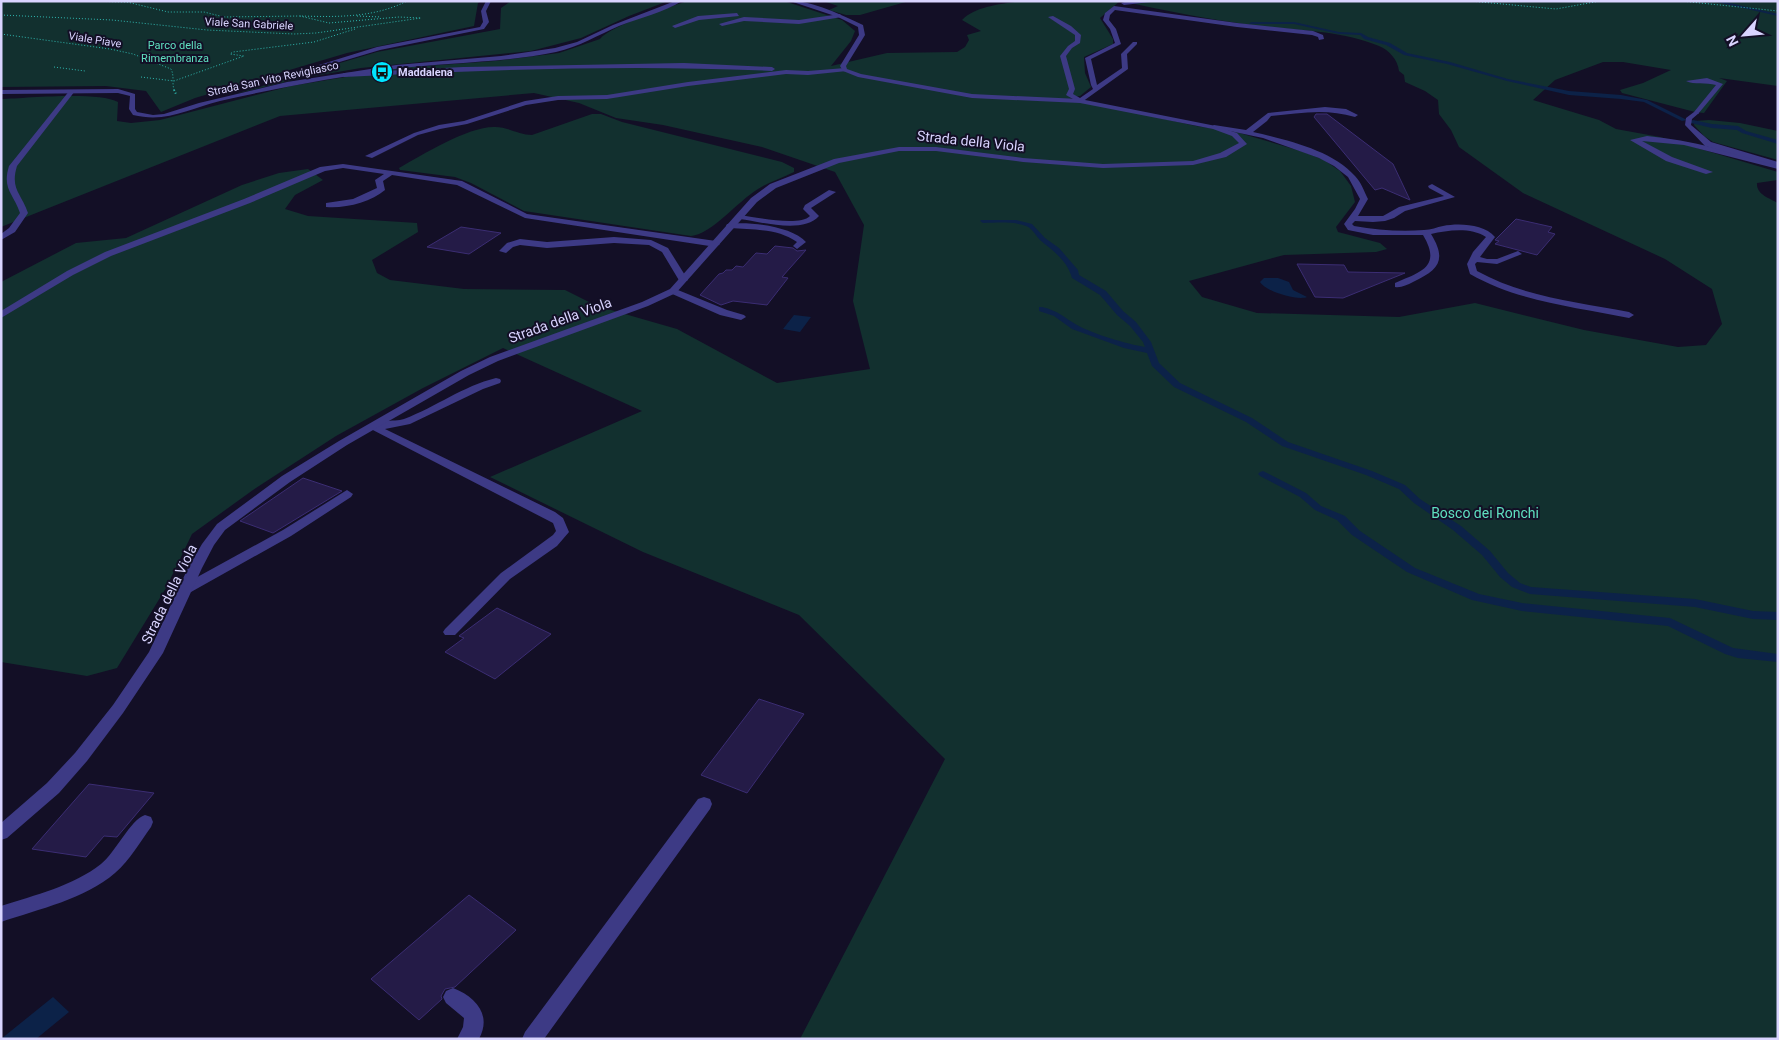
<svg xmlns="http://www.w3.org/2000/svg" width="1779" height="1040" font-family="Roboto,sans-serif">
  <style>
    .green { fill: #12302f; fill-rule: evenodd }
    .water { fill: #0c2248 }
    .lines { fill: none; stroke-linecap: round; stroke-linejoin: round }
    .stream { fill: #0c2248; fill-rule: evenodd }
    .building { fill: #241b47; stroke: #3b2d73 }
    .path-far1 { stroke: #2fb8b0; stroke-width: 1; stroke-dasharray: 1 2; stroke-linecap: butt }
    .path { stroke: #2fb8b0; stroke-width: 2; stroke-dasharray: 1 2; stroke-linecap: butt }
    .service { fill: #3d3a85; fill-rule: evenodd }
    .minor { fill: #3d3a85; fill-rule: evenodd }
    .tertiary { fill: #3d3a85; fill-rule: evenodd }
    .labels { text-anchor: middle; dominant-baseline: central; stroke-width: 4; stroke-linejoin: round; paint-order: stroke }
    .far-street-label { font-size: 11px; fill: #d9d4ff; stroke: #130f26 }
    .far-park-label { font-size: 11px; fill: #5fe0c0; stroke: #130f26 }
    .far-poi-label { font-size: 11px; font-weight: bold; fill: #d9d4ff; stroke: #130f26; text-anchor: start }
    .street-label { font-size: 14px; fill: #d9d4ff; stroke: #130f26 }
    .park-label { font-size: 14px; fill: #5fe0c0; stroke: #130f26 }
  </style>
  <rect width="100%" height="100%" fill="#130f26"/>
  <path class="green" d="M1 1H481L478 3 474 26 347 53 195 98 161 112 146 91 106 86 1 87Z
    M511 1H668L629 16 581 38 531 51 361 68 302 78 235 94 377 52 500 29 501 8Z
    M687 1H784L842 20 855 31 851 41 831 66 887 53 957 52 965 47 969 40 967 35 981 31 962 20C975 6 1002 4 1021 1H1778V86L1719 78 1727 81 1704 113 1695 112 1622 93 1620 90 1643 83 1671 70 1623 62H1603L1555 80 1533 100 1599 120 1616 129 1660 137 1778 172V180L1757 183C1756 194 1769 198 1778 203V1039H800L945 759 799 615 643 552 490 477 642 411 503 348 423 388 336 436 253 490 192 534 166 588 117 668 87 676 1 662V282L76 243 126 238 242 185 279 173 308 169 323 180 295 195 285 209 308 216 417 223 418 232 372 260 377 273 390 280 464 289 565 290 597 306 677 329 777 383 870 369 853 301 864 225 835 172 762 147 663 125 616 118 579 103 534 93 280 116 1 227V99C26 98 99 91 118 102L117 121 131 123 160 120 291 86 400 68 495 61 559 53 600 39C611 25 668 8 687 1ZM1120 1C1163 10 1207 19 1251 25 1294 31 1338 29 1379 46 1389 50 1398 60 1399 71L1404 75 1405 82 1425 91 1438 100 1439 114 1451 130 1459 147 1523 193 1665 259 1712 289 1722 324 1706 345 1678 347 1584 330 1475 303 1399 317 1257 313 1202 297 1189 281 1284 255 1376 252 1387 249 1380 243 1338 232 1336 227 1355 202 1351 186 1340 171 1324 160 1304 152 1236 132 1196 126 1069 98 1080 96 1091 87 1085 73 1084 57 1113 44V39L1100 18Z
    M823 1H909L860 15H846L829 10 838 6Z
    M592 114H601L622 122 782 162 794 168V172C782 178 769 182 758 189 738 201 712 234 691 236L524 211 471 183 455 177 400 170 399 168C422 155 469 126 495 127 508 127 519 135 532 135Z
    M1709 120 1740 123 1778 131V160L1713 142 1704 136 1694 125 1695 121Z"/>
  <path class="water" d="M1264 278H1278L1289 282 1293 290 1307 297C1297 301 1265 291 1260 282Z
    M794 315 811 317 800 332 783 329Z
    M53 997 69 1012 36 1039H1Z"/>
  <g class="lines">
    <path class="stream" d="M1712 1H1721L1778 14V16Z
      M1251 22H1294L1339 32 1361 33 1368 37 1390 43 1407 53 1450 62 1508 79 1569 91 1621 95 1647 100 1687 120 1682 121 1644 102 1621 99 1569 95 1507 81 1447 64 1404 55 1386 45 1364 39 1360 35 1339 34 1294 24H1249Z
      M1693 120 1712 124 1738 126 1746 131 1778 140V144L1742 133 1737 130 1712 128 1691 123V121Z
      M981 220H1016L1032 224 1045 238 1059 248 1078 270 1079 275 1106 291 1123 311 1136 322 1151 342 1159 363 1180 383 1252 418 1288 442 1372 471 1405 485 1420 499 1461 526 1490 551 1508 573 1520 583 1531 587 1695 599 1753 611 1778 612V620L1753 619 1695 607 1530 594 1512 587 1500 577 1482 555 1453 530 1414 503 1399 489 1366 475 1282 446 1246 422 1174 387 1152 366 1147 353 1124 348 1072 329 1054 316 1039 311V307H1042C1059 311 1063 317 1077 325 1093 334 1127 344 1145 347L1143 342 1130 326 1117 315 1100 295 1072 278C1067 260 1053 251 1040 240 1036 236 1032 228 1026 226 1014 221 996 223 983 223L980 221Z
      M1263 471 1306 493 1321 506 1345 516 1360 531 1415 568 1479 594 1522 603 1670 618 1733 648 1778 654V662L1738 658 1725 654 1668 626 1522 611 1472 600 1407 572 1352 535 1337 520 1315 510 1300 497 1260 476 1258 474 1260 472Z"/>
  </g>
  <path class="building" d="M1316 114H1327L1393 164 1410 200 1382 188 1375 190 1314 117Z
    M1516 219 1552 227 1548 232 1555 234 1537 255 1495 244 1499 241 1495 240Z
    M461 227 501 233 469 254 427 247Z
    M775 246 793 248 797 251 806 250 782 277 788 278 767 305 733 301 721 305 700 295 719 274 723 273 726 270H732L736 266 743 267 756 253 767 254Z
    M1297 264 1344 265 1348 272 1405 273 1343 298 1315 297Z
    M303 478 342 491 273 533 240 521Z
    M497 608 551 634 495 679 445 652 464 638 459 636Z
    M759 699 804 714 747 793 701 775Z
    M89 784 154 793 117 837 104 836 86 857 32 849Z
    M469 895 516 930 455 987 445 989 441 996 442 999 419 1020 371 979Z"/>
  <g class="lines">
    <path class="path-far1" d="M82 1 127 2 168 12H204L224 17 300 16
      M1470 1 1556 9 1600 1
      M1681 1 1778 11
      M1 15 112 20 207 30 294 34 316 33 421 18 399 17 329 23 300 16C336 17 374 18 407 1
      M357 16 381 17
      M1 34 110 49 133 54 171 69C175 77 171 84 175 92
      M54 67 85 71
      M141 77 174 81 244 56 230 54 233 52 314 42 355 29"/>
    <path class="path" d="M174 90 176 94"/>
    <path class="service" d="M1128 1H1159L1124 5 1121 3Z
      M1114 6 1237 23 1313 31 1323 35 1324 39 1319 40 1318 37 1312 35 1237 27 1115 10 1110 15 1109 20 1116 29 1121 44 1091 59 1097 85 1122 68 1121 54 1133 42H1137V44L1127 54 1128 69 1082 102H1078L1066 95 1069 89 1060 56 1068 46 1075 41V35L1048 17 1053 16 1071 26 1081 35 1080 43 1072 48 1066 56 1075 89 1073 94 1080 98 1093 89 1091 85 1085 58 1115 43 1110 29 1103 20 1105 13Z
      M737 13 739 16 699 20 675 28 672 26 698 16Z
      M840 14 842 17 799 24 744 21 722 26 719 24 744 17 799 20Z
      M684 63 772 67 775 69 772 71C629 64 487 70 344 77L341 75 344 73 463 67Z
      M845 68 847 71 808 75 786 74 688 86 607 99 558 100 526 105 467 124 440 129 418 135 372 158 365 156 414 133 439 125 464 121 525 101 558 96 607 95 688 82 786 70 808 71Z
      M1707 78 1723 84 1698 114H1694V112L1716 85C1706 82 1694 85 1686 81Z
      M70 90 75 91 17 166C10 189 21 193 28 213L15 232 1 240V234L9 228 20 213C13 193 2 189 9 166Z
      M1325 107 1346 109 1358 115 1355 117C1326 108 1300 113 1271 116L1267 121 1253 132C1284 139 1333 150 1355 176 1361 182 1364 191 1368 199L1358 216H1383L1399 207 1444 196 1429 188 1428 186 1432 184 1455 197 1405 211 1394 218 1385 221 1373 222 1355 221 1352 224 1354 226C1377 230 1401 232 1424 230 1431 230 1437 227 1443 226 1459 223 1484 224 1495 237L1480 257 1487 259H1497L1518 251 1522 254 1497 264 1477 262 1475 264 1477 271C1524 297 1577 302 1629 312L1634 315 1629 318C1575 307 1519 302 1470 274L1467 264 1473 252 1486 237C1471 227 1448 230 1431 234 1447 260 1439 270 1413 282 1407 285 1401 288 1395 287V283C1421 272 1442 267 1423 235H1373L1348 230 1344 224 1355 209 1360 199 1348 177 1334 166 1319 158 1263 138 1211 127 1214 125 1246 130 1268 113Z
      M1647 136C1692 140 1735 153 1778 165V169L1684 145 1642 141 1672 157 1713 172 1706 174 1666 161 1630 140Z
      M343 164 462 181 527 214 716 241 720 244 716 247 525 218 457 185 392 175 383 181 385 190C371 202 344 209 326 207V203L353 199 377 188 375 180 384 174 343 168 325 171 250 203 111 256 73 275 1 318V311L67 271 105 252 244 199 320 167Z
      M829 190 836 192 811 208 819 216C804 234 761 222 740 219L736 217 740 215C755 217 799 227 810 216L803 209 805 205Z
      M727 224C748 221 792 226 806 242L797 249 793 246 797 242C778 228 752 230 730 228L726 226Z
      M614 237 651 240 668 248 688 280 683 283 680 282 662 252 649 245 614 243 547 248 520 245 513 247 506 253 499 251 507 243 520 239 547 242Z
      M673 288 727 310 744 315 746 317 741 320 720 315 670 293 668 291Z
      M496 378 500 379 501 381 500 383 483 389 410 424 385 429 555 512 563 518 569 532 557 546 510 579 455 635H445L443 632 445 629 501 573 553 535 556 531 553 523 367 427C375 419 394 422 404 419 436 407 463 386 496 378Z
      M347 490 353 494 351 497 291 536 191 592H181L179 589 181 586 283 530Z
      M704 797 710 799 712 804 710 809 544 1039H522L525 1032 698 799Z
      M145 815 151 817 153 822 151 827C140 842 130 860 115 873 85 899 39 909 1 922V906C35 895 73 886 101 864 116 852 130 820 145 815Z
      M453 988C476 997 492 1015 479 1039H457L463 1027 464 1018 446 1003 443 997 446 991Z"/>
    <path class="minor" d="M790 1C814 1 841 15 863 25L865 35 846 66 847 69 861 74 972 94 1080 99 1216 126 1237 133 1247 144 1226 157 1193 165 1103 168 1023 162 936 151H899L839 163 776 188 757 202 676 293 648 306 498 361 469 375 347 445 290 482 225 530 214 545 202 568 163 653 123 713 87 761 59 793 7 838 1 840V823L47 783 75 753 113 705 149 652 188 568 202 544 217 524 282 476 339 441 461 371 490 357 642 302 670 289 751 198 770 184 834 159 899 147H936L1023 158 1103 164 1193 161 1220 153 1239 143 1232 136 1213 129 1080 103 972 98 858 77 843 71 840 66 859 35 858 27 838 17Z
      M1694 112 1699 113 1692 119 1691 125 1711 142 1778 162V166L1705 146 1685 125 1686 118Z"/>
    <path class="tertiary" d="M486 1H491L486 11 489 22 484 29 380 50 279 80 274 79 377 47 480 27 483 22 481 11Z
      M675 1H682C664 12 640 18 619 26 598 35 579 47 556 52 503 63 448 62 395 69 336 77 278 88 220 101 188 109 167 123 133 115L129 109 130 96 118 93 1 94V90L118 89 135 94V109L137 112 153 115 164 114 199 103 287 82 396 65 501 56 555 48 577 42 613 25Z"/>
  </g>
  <defs>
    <g id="bus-disc" transform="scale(1.125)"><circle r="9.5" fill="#00e5ff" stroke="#130f26"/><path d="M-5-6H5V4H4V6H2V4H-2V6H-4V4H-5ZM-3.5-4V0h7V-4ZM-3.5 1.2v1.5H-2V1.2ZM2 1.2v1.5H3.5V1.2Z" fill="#111"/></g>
  </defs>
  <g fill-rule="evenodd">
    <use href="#bus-disc" x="382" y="72"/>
  </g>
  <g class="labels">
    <g class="far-street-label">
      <text transform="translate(249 24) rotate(3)">Viale San Gabriele</text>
      <text transform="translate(95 40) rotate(9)">Viale Piave</text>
      <text transform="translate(273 79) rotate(-12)">Strada San Vito Revigliasco</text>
    </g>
    <g class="far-park-label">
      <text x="175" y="45">Parco della<tspan x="175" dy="13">Rimembranza</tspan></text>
    </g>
    <g class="far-poi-label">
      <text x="398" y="72">Maddalena</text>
    </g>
    <g class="street-label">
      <text transform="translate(971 141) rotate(6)">Strada della Viola</text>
      <text transform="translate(560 320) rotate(-20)">Strada della Viola</text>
      <text transform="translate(169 594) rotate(-64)">Strada della Viola</text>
    </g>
    <g class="park-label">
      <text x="1485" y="513">Bosco dei Ronchi</text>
    </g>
  </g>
  <rect width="1779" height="1040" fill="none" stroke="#d9d4ff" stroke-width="5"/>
  <g transform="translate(1744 35) rotate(243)" stroke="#130f26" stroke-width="4" paint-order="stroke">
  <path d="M0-4L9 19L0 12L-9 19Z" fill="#d9d4ff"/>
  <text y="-8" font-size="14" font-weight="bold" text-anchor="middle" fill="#d9d4ff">N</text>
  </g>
</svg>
